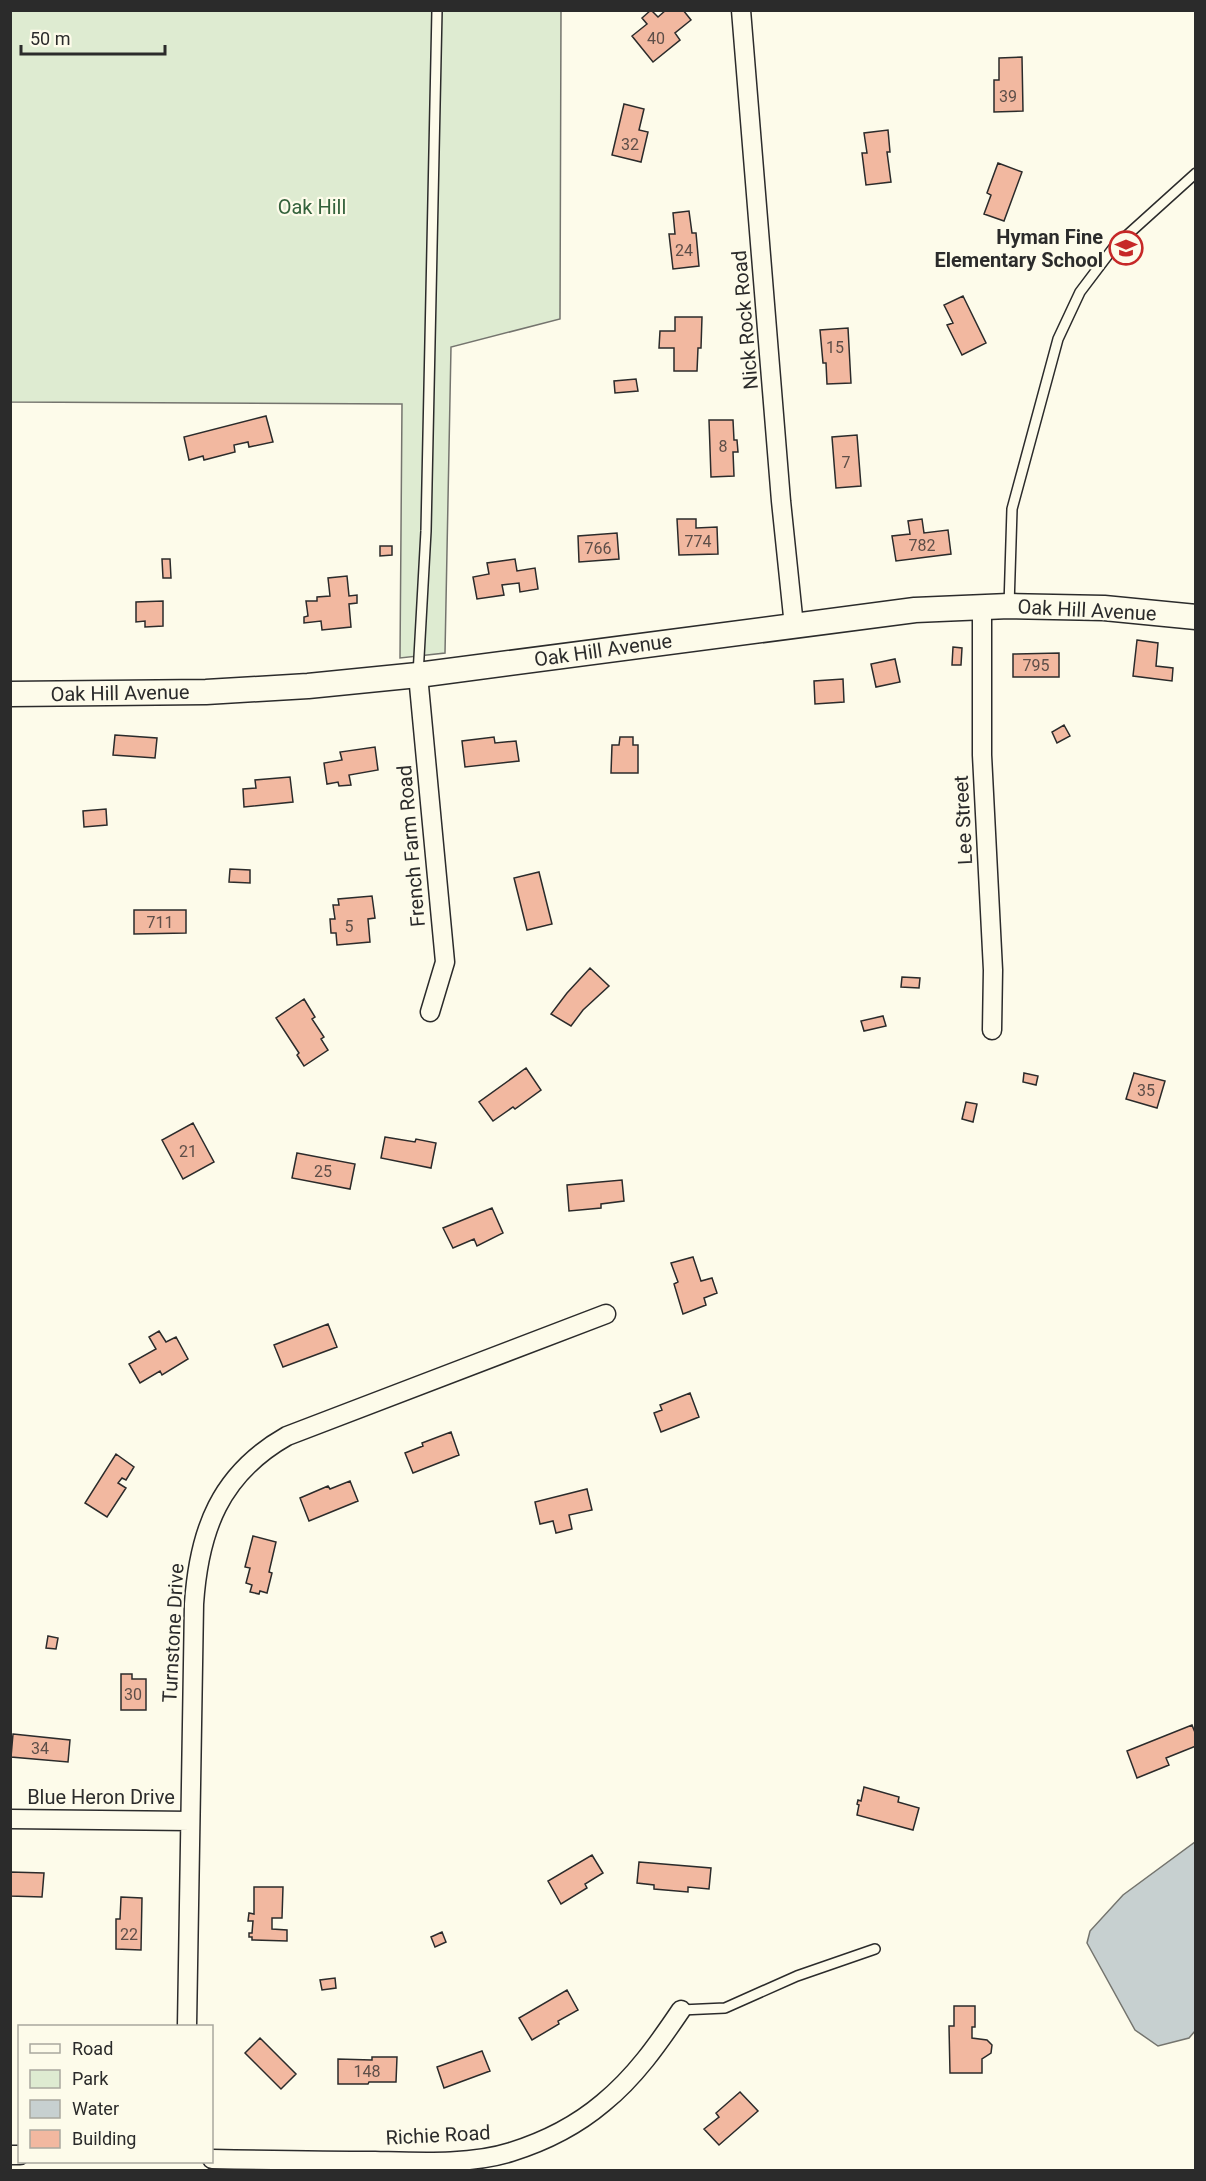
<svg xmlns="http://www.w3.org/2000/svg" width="1206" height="2181" font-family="Roboto,sans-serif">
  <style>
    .green { fill: #deebd1; stroke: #74746e; stroke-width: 1.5 }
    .water { fill: #c7d0d0; stroke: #74746e; stroke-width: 1.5 }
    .building { fill: #f2b8a0; stroke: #2b2b2b; stroke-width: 1.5 }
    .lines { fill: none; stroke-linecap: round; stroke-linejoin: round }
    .service-casing { stroke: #2b2b2b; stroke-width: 12 }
    .minor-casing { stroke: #2b2b2b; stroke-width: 21 }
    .secondary-casing { stroke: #2b2b2b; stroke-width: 27 }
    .service { stroke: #fdfbea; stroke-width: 9 }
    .minor { stroke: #fdfbea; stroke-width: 18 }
    .secondary { stroke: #fdfbea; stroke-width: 24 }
    .labels { text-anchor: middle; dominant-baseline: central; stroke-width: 4.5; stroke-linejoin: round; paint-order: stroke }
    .number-label { font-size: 16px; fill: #5d4e48 }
    .park-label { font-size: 20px; fill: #34623c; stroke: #fdfbea }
    .poi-label { font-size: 20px; font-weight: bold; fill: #2b2b2b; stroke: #fdfbea; text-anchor: end }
    .street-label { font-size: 20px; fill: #2b2b2b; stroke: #fdfbea }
  </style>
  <rect width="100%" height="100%" fill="#fdfbea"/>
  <path class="green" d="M11 11H561L560 319 451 347 445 653 400 658 402 404 11 402Z"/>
  <path class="water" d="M1195 1842V2031L1189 2038 1158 2046 1135 2030 1087 1943 1090 1931 1123 1895Z"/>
  <path class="building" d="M651 10 658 17 666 10H683L691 20 675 33 680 40 653 62 632 36 647 24 642 18Z
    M1022 57 1023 111 994 112V80H999V58Z
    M624 104 644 109 639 130 648 132 641 162 612 155Z
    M888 130 890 152H887L891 182 866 185 862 153H867L864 133Z
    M998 163 1022 172 1004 221 984 214 991 195 987 193Z
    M689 211 692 233H696L699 266 673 269 669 234H675L673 213Z
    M963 296 986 343 962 355 947 325 953 323 944 305Z
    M675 317H702L701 348H698L697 371H674V348H659L660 331H675Z
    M848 328 851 383 827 384 826 363H823L820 330Z
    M636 379 638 391 615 393 614 381Z
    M266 416 273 442 249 447 248 442 234 445 235 452 204 460 203 456 189 460 184 437Z
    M709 420H733L734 440H737L738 452H733L734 476 711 477Z
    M857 435 861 486 836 488 832 437Z
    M677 519H696V528L717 527 718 554 679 555Z
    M922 519 924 533 948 530 951 554 896 561 892 536 910 534 908 521Z
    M617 533 619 559 579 562 578 536Z
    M380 546H392V555L380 556Z
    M162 559H170L171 578H163Z
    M515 559 517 571 535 568 538 589 520 592 519 583 502 585 504 595 477 599 473 577 489 574 487 563Z
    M347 576 349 596 357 595V603L349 604 351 627 322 630 321 621 304 623V617L308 616 306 601H317V597L330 596 328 578Z
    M163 601V626L145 627V621L136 622V602Z
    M1137 640 1158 643 1156 666 1173 668 1172 681 1133 676Z
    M953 647 962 648 961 665H952Z
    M1059 653V677H1013V654Z
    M895 659 900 682 876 687 871 664Z
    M843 679 844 702 815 704 814 681Z
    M1064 725 1070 736 1057 743 1052 732Z
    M115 735 157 738 155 758 113 755Z
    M494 737 495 743 516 741 519 761 465 767 462 741Z
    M620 737H633V745H638V773H611L612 745H619Z
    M375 747 378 770 349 775 351 785 339 786 338 782 327 784 324 763 342 760 340 752Z
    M290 777 293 802 244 807 243 789 256 788 255 780Z
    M106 809 107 825 84 827 83 811Z
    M230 869 250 870V883L229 882Z
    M539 872 552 924 527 930 514 878Z
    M372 896 375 918 368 919 370 942 337 945 336 933H331L330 919H335L333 905H339L338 899Z
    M134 910H186V933L134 934Z
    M590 968 609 986 583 1010 571 1026 551 1014 567 993Z
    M902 977 920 978 919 988 901 987Z
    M304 999 315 1017 312 1019 324 1037 321 1039 328 1050 304 1066 297 1055 299 1053 276 1018Z
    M883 1016 886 1026 864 1031 861 1021Z
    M526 1068 541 1090 515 1109 513 1107 493 1121 479 1102Z
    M1024 1073 1038 1076 1036 1085 1023 1082Z
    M1134 1073 1165 1081 1157 1108 1126 1099Z
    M966 1102 977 1104 973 1122 962 1119Z
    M193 1123 214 1162 183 1179 162 1140Z
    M385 1137 415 1142 416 1139 436 1143 431 1168 381 1158Z
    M297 1153 355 1164 350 1189 292 1178Z
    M622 1180 624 1201 601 1204V1208L569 1211 567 1185Z
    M492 1208 503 1233 477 1246 474 1239 453 1248 443 1228Z
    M693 1257 701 1281 712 1278 717 1293 704 1298 706 1305 683 1314 674 1284 678 1282 671 1263Z
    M328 1324 337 1347 283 1367 274 1345Z
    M159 1331 166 1342 176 1337 188 1359 162 1375 160 1371 140 1383 129 1364 156 1349 149 1337Z
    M690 1393 699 1417 661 1432 654 1413 662 1410 660 1405Z
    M451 1432 459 1455 413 1473 405 1453 423 1446 422 1443Z
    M116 1454 134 1467 126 1480 122 1478 118 1483 126 1488 107 1517 85 1503Z
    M350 1481 358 1501 309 1521 300 1498 328 1486 330 1489Z
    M587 1489 592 1510 569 1515 572 1529 556 1533 553 1521 540 1524 535 1502Z
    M253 1536 276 1542 269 1572 272 1573 267 1593 260 1591 259 1594 250 1592 252 1585 246 1583 250 1568 245 1567Z
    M48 1636 58 1638 56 1649 46 1648Z
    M121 1674H132V1679H146V1710H121Z
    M1192 1725 1196 1735V1746L1166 1758 1169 1765 1137 1778 1127 1751Z
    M13 1734 70 1740 68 1762 11 1757Z
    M864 1787 899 1797 898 1802 919 1808 913 1830 857 1815 859 1805 857 1804 858 1800 861 1801Z
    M592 1855 603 1873 585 1884 587 1888 561 1904 548 1881Z
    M639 1862 711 1868 709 1889 688 1887V1892L654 1889V1885L637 1883Z
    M10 1872 44 1873 42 1897 10 1896Z
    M254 1887H283L282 1918H272V1929L287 1930V1941L252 1940V1937H249V1933H252L253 1921H248L249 1913 254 1914Z
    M121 1897 142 1898 141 1950 116 1949V1919H120Z
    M442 1932 446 1942 435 1947 431 1937Z
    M335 1978 336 1988 322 1990 320 1980Z
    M567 1990 578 2010 558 2021 559 2024 532 2040 519 2018Z
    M954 2006H975V2027H972V2038L987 2040 992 2045 991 2053 982 2059V2073H950L949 2026H954Z
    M260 2038 296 2074 281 2089 245 2053Z
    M482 2051 490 2071 444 2088 437 2067Z
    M372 2057H397L396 2082H369L368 2084H338V2059L372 2060Z
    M740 2092 758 2111 719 2145 704 2129 719 2117 716 2113Z"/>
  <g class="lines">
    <g class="service-casing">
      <path id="service" d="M1009 606 1012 509 1058 339 1080 292 1114 247 1196 173
        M418 675 426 531 437 10
        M681 2010 725 2008 797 1976 875 1949"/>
    </g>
    <g class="minor-casing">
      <path id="minor" d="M741 10 781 501 794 626
        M982 607V755L993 970 992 1030
        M418 675 445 962 430 1012
        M10 1819 190 1821
        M187 2026 194 1604C199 1530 220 1474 287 1436L606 1314
        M10 2155H20
        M212 2159C266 2160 321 2161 375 2161 418 2162 470 2165 511 2152 543 2142 577 2125 603 2103 635 2077 658 2044 681 2010"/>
    </g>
    <g class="secondary-casing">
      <path id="secondary" d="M10 694 206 692 308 686 418 675 915 610 1009 606 1104 608 1196 617"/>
    </g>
    <use href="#service" class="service"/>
    <use href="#minor" class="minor"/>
    <use href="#secondary" class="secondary"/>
  </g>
  <defs>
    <g id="school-ring" transform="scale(1.725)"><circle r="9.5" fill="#fdfbea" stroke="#c62828" stroke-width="1.5"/><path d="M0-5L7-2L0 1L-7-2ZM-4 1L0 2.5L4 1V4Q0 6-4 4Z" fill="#c62828"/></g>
  </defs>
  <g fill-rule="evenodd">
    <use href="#school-ring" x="1126" y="248"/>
  </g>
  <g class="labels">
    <g class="number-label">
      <text x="656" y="38">40</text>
      <text x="1008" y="96">39</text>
      <text x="630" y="144">32</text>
      <text x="684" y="250">24</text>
      <text x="835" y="347">15</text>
      <text x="723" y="446">8</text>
      <text x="846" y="462">7</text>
      <text x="698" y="541">774</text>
      <text x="922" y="545">782</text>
      <text x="598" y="548">766</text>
      <text x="1036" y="665">795</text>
      <text x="160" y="922">711</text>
      <text x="349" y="926">5</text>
      <text x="1146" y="1090">35</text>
      <text x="188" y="1151">21</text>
      <text x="323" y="1171">25</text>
      <text x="133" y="1694">30</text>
      <text x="40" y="1748">34</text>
      <text x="129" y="1934">22</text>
      <text x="367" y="2071">148</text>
    </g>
    <g class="park-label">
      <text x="312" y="207">Oak Hill</text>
    </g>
    <g class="poi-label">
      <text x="1103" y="237">Hyman Fine<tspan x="1103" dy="23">Elementary School</tspan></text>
    </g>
    <g class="street-label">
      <text transform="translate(745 320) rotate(-95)">Nick Rock Road</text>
      <text transform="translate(1087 610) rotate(3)">Oak Hill Avenue</text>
      <text transform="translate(603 650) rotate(-8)">Oak Hill Avenue</text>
      <text transform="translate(120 693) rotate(-1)">Oak Hill Avenue</text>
      <text transform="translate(963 820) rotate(-93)">Lee Street</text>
      <text transform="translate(411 846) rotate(-95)">French Farm Road</text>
      <text transform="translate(173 1633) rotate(-87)">Turnstone Drive</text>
      <text x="101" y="1797">Blue Heron Drive</text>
      <text transform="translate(438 2135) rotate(-3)">Richie Road</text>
    </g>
  </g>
  <rect width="1206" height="2181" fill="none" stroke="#2b2b2b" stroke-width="24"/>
  <rect x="18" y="2025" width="195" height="138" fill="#fdfbea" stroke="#a9a89e" stroke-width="1.5"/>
  <rect x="30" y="2044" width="30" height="9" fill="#fdfbea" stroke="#a9a89e" stroke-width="1.5"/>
  <text x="72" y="2055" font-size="18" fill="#2b2b2b">Road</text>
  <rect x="30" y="2070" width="30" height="18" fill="#deebd1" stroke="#a9a89e" stroke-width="1.5"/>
  <text x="72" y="2085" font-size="18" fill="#2b2b2b">Park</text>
  <rect x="30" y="2100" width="30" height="18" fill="#c7d0d0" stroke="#a9a89e" stroke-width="1.5"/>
  <text x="72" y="2115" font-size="18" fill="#2b2b2b">Water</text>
  <rect x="30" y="2130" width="30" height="18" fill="#f2b8a0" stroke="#a9a89e" stroke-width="1.5"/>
  <text x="72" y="2145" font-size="18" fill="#2b2b2b">Building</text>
  <path d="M21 45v9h144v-9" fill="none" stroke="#2b2b2b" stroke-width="3"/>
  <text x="30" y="45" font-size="18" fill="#2b2b2b" stroke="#fdfbea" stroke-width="4.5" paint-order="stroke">50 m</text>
</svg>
